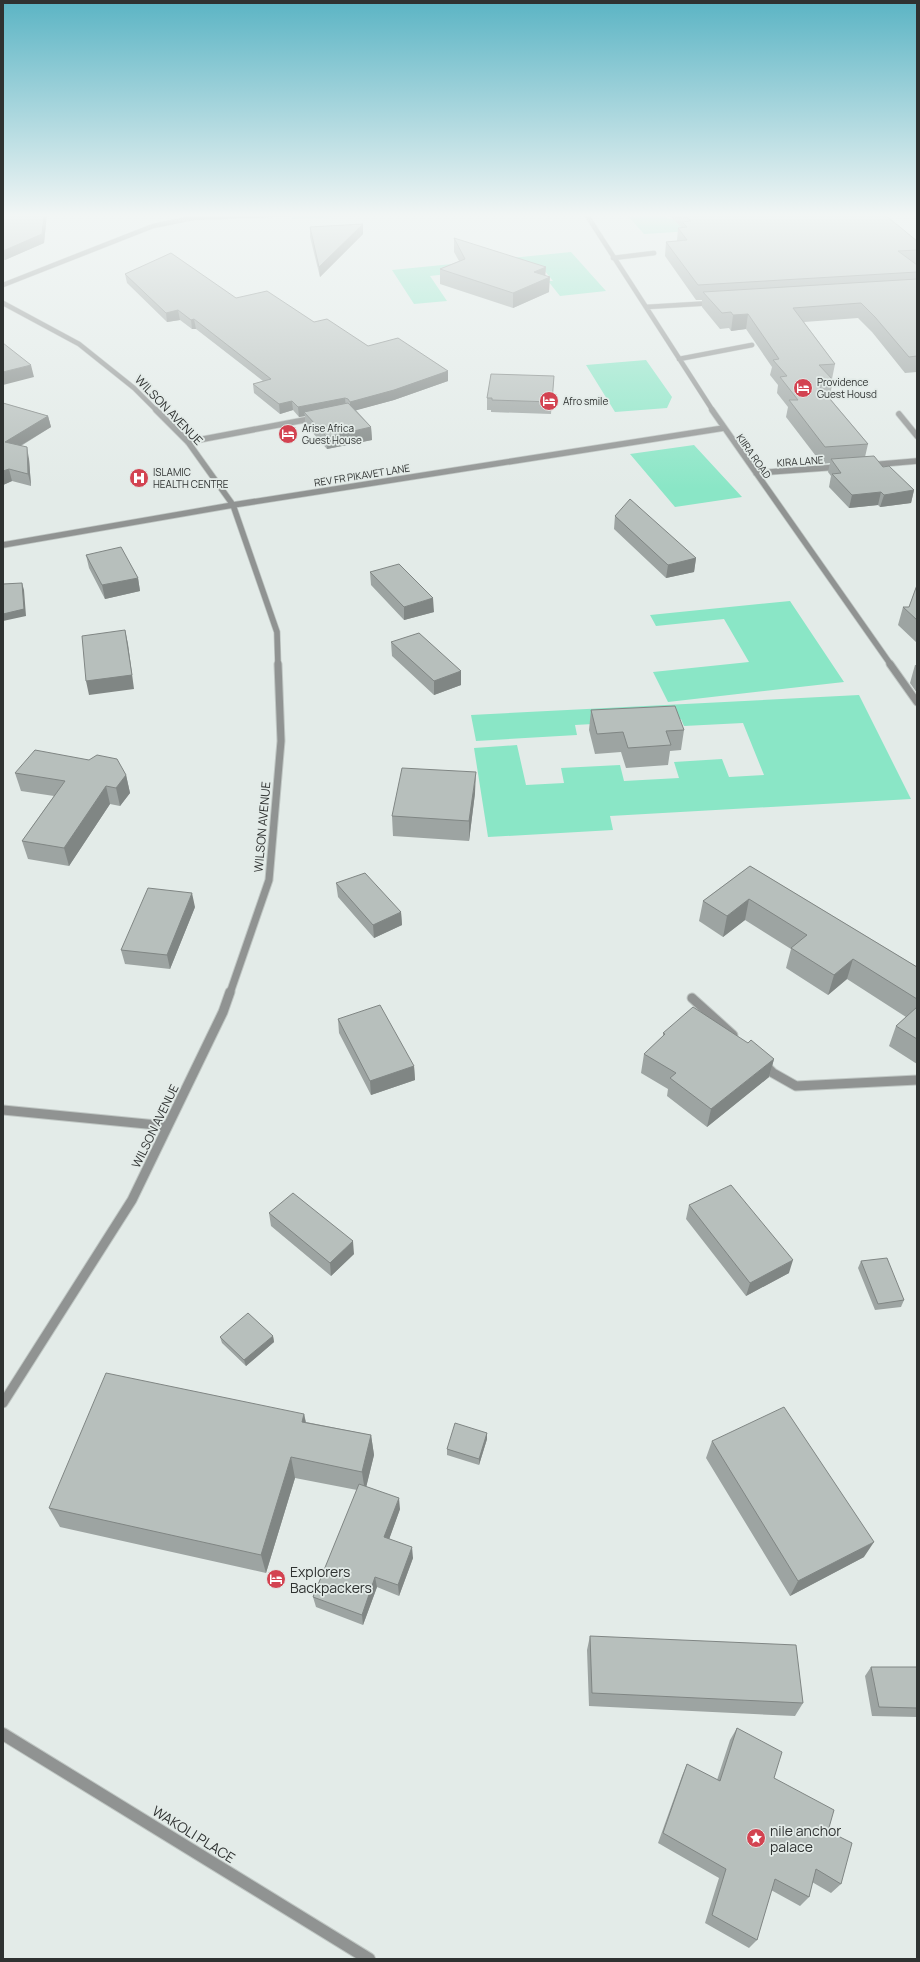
<svg xmlns="http://www.w3.org/2000/svg" width="920" height="1962" font-family="Manrope,sans-serif">
  <style>
    .green { fill: #8ae6c6 }
    .lines { fill: none; stroke-linecap: round; stroke-linejoin: round }
    .service-far1-casing { stroke: #bfc6c3; stroke-width: 7 }
    .service-casing { stroke: #bfc6c3; stroke-width: 11 }
    .minor-far4-casing { stroke: #bfc6c3; stroke-width: 5.5 }
    .minor-far3-casing { stroke: #bfc6c3; stroke-width: 7 }
    .minor-far2-casing { stroke: #bfc6c3; stroke-width: 9 }
    .minor-far1-casing { stroke: #bfc6c3; stroke-width: 11 }
    .minor-casing { stroke: #bfc6c3; stroke-width: 14 }
    .service-far1 { stroke: #909392; stroke-width: 5.5 }
    .service { stroke: #909392; stroke-width: 9 }
    .minor-far4 { stroke: #909392; stroke-width: 4.5 }
    .minor-far3 { stroke: #909392; stroke-width: 5.5 }
    .minor-far2 { stroke: #909392; stroke-width: 7 }
    .minor-far1 { stroke: #909392; stroke-width: 9 }
    .minor { stroke: #909392; stroke-width: 12 }
    .wall { fill: #9da4a2 }
    .shaded-wall { fill: #808684 }
    .building { fill: #b7bfbc; stroke: #808684 }
    .labels { text-anchor: middle; dominant-baseline: central; stroke-width: 3.5; stroke-linejoin: round; paint-order: stroke }
    .far-poi-label { font-size: 10px; fill: #2f3231; stroke: #e3ebe8; text-anchor: start }
    .far-street-label { font-size: 10px; fill: #2f3231; stroke: #e3ebe8 }
    .street-label { font-size: 12px; fill: #2f3231; stroke: #e3ebe8 }
    .near-poi-label { font-size: 14px; fill: #2f3231; stroke: #e3ebe8; text-anchor: start }
    .near-street-label { font-size: 14px; fill: #2f3231; stroke: #e3ebe8 }
  </style>
  <rect width="100%" height="100%" fill="#e3ebe8"/>
  <path class="green" d="M336 214H405L292 219V216Z
    M665 215 668 219 694 217 706 230 644 234 629 217Z
    M571 252 606 291 560 296 548 281H553L544 270 473 271 430 276 447 301 414 304 392 270Z
    M646 360 672 397 667 408 615 412 586 365Z
    M694 445 742 497 675 507 630 454Z
    M790 601 844 682 668 702 653 672 749 662 724 619 656 626 650 615Z
    M859 695 911 799 610 816 613 830 488 837 474 748 517 745 526 785 564 783 561 768 620 765 624 781 679 778 674 762 722 759 729 777 764 775 743 723 684 726 681 719 575 725 577 735 476 741 471 715Z"/>
  <g class="lines">
    <g class="service-far1-casing">
      <path id="service-far1" d="M899 414 917 436"/>
    </g>
    <g class="service-casing">
      <path id="service" d="M692 998 733 1035
        M763 1063 773 1073 796 1086 917 1080
        M3 1110 167 1126"/>
    </g>
    <g class="minor-far4-casing">
      <path id="minor-far4" d="M586 214 713 411
        M613 258 654 253
        M3 285 153 226 192 218 291 214
        M3 303 79 344 134 388 157 411
        M646 307 713 303
        M679 359 752 345"/>
    </g>
    <g class="minor-far3-casing">
      <path id="minor-far3" d="M156 410 188 442 233 505 277 632 278 665
        M712 410 891 665
        M188 442 315 418
        M870 465 917 461
        M756 473 839 467
        M3 545 233 505 724 428"/>
    </g>
    <g class="minor-far2-casing">
      <path id="minor-far2" d="M890 664 917 702
        M230 993 269 880 281 741 278 664"/>
    </g>
    <g class="minor-far1-casing">
      <path id="minor-far1" d="M3 1403 132 1200 223 1012 230 992"/>
    </g>
    <g class="minor-casing">
      <path id="minor" d="M3 1734 369 1959"/>
    </g>
    <use href="#service-far1" class="service-far1"/>
    <use href="#service" class="service"/>
    <use href="#minor-far4" class="minor-far4"/>
    <use href="#minor-far3" class="minor-far3"/>
    <use href="#minor-far2" class="minor-far2"/>
    <use href="#minor-far1" class="minor-far1"/>
    <use href="#minor" class="minor"/>
  </g>
  <path class="wall" d="M3 214H47L44 243 5 260H3Z
    M668 214H884L917 241V264H915L917 265V372L905 373 872 332 858 318 804 322 835 364 832 379 833 380 830 396H828L868 444 865 457 883 467 914 490 911 503 880 507 878 505 849 508 829 487 831 476 828 472 830 463 822 464 786 417 788 407 777 393 778 385 770 375 772 367 746 329 731 331 729 328 720 329 702 307V300H696L665 256 666 242 677 241 678 228H682Z
    M363 224V234L320 277 310 237V227Z
    M454 238 545 275 549 292 513 308 440 284V269L459 261 454 252Z
    M125 274 236 298 314 322 368 346 448 371V381L394 400 356 410 371 427 372 440 327 449 305 424V416L299 417 293 410 280 414 254 393 253 384 263 381 196 329H192L180 320 167 322 127 283Z
    M554 376 551 414 491 412V410H487V398Z
    M3 403 48 416 51 427 21 446 29 459 31 486 12 481 3 485Z
    M615 516 696 558 694 572 666 578 614 529Z
    M86 555 138 578 140 591 105 599 89 568Z
    M370 572 434 612 404 620 371 585Z
    M917 585V643L898 625 903 607H909Z
    M391 642 461 671V685L434 695 392 656Z
    M915 665H917V693L910 683Z
    M591 710 684 730 681 750 670 751 668 765 626 768 621 752 595 754 589 730Z
    M15 773 126 775 130 793 120 806 110 804 69 866 28 859 22 841 54 796 21 791Z
    M475 793 469 841 393 836 392 816Z
    M750 866 917 967V1064L889 1046 896 1026 906 1017 847 979 828 995 786 968 791 949 745 920 723 937 699 921 703 901Z
    M336 883 401 912 402 925 374 938 338 897Z
    M195 907 170 969 125 964 121 950Z
    M338 1019 414 1066 415 1080 371 1095 339 1033Z
    M663 1033 774 1059 769 1077 707 1127 667 1096 668 1089 641 1073 644 1054 663 1036Z
    M689 1205 789 1273 746 1296 686 1219Z
    M269 1213 354 1254 331 1276 271 1226Z
    M861 1261 904 1300 901 1307 875 1310 858 1268Z
    M273 1336 274 1342 246 1366 222 1343 220 1337Z
    M304 1414 306 1422 371 1435 374 1455 366 1487 400 1509 389 1539 413 1558 399 1596 377 1587 363 1625 316 1607 313 1597 357 1490 295 1478 266 1573 60 1527 49 1508Z
    M487 1433V1439L479 1465 447 1455V1449Z
    M712 1441 864 1557 790 1596 706 1458Z
    M590 1636 803 1703 795 1716 589 1706 587 1650Z
    M871 1667H917V1717L872 1716 865 1676Z
    M737 1728 774 1778 828 1831 841 1884 831 1893 812 1882 809 1897 800 1906 771 1890 757 1940 749 1948 705 1923 719 1878 658 1843 682 1776 687 1764 717 1780 730 1740Z"/>
  <path class="shaded-wall" d="M44 214H47L44 243 5 260 3 251Z
    M363 224V234L320 277 319 267Z
    M546 267 545 279 550 277 549 292 513 308V293L534 272Z
    M178 310 180 320 167 322 166 313Z
    M748 314 746 329 731 331 733 315Z
    M194 319 196 329H192L191 320Z
    M31 365 34 377 3 385V372Z
    M448 371V381L394 400 350 412V402Z
    M345 398 346 408 304 412 305 416 299 417 298 407Z
    M292 401 293 410 280 414 279 404Z
    M48 416 51 427 8 453 5 442Z
    M371 427 372 440 327 449V437Z
    M27 447 29 459 31 486 28 474Z
    M9 469 12 481 3 485V471Z
    M914 490 911 503 880 507 884 495Z
    M881 492 878 505 849 508 852 495Z
    M696 558 694 572 666 578 668 565Z
    M138 578 140 591 105 599 102 585Z
    M22 583 24 590 26 616 3 621V614Z
    M433 598 434 612 404 620V607Z
    M125 630 128 644 134 689 89 695 86 681Z
    M461 671V685L434 695V681Z
    M476 772 475 793 469 841V821Z
    M126 775 130 793 120 806 116 788Z
    M106 786 110 804 69 866 64 848Z
    M192 893 195 907 170 969 167 955Z
    M749 899 745 920 723 937 727 916Z
    M401 912 402 925 374 938 373 925Z
    M853 959 847 979 828 995 834 975Z
    M774 1059 769 1077 707 1127 711 1109Z
    M414 1066 415 1080 371 1095 370 1081Z
    M353 1241 354 1254 331 1276 330 1263Z
    M793 1260 789 1273 746 1296 750 1283Z
    M273 1336 274 1342 246 1366 244 1360Z
    M304 1414 308 1435 302 1422Z
    M487 1433V1439L479 1465V1459Z
    M371 1435 374 1455 365 1492 362 1472Z
    M291 1457 295 1478 266 1573 261 1555Z
    M399 1498 400 1509 386 1548 384 1537Z
    M874 1542 864 1557 790 1596 798 1581Z
    M412 1547 413 1558 399 1596 398 1585Z
    M375 1577 377 1587 363 1625 362 1615Z"/>
  <path class="building" d="M3 214H44L42 234 3 251Z
    M683 214H884L917 241V250L898 251 917 265V272L698 285 666 242 687 240 678 228 687 227 682 222 691 221Z
    M363 224 319 267 310 227Z
    M454 238 546 267 534 272 550 277 513 293 440 269 465 259Z
    M171 253 236 298 267 291 314 322 327 319 368 346 398 338 448 371 394 390 350 402 348 399 345 398 298 407 292 401 279 404 253 384 271 379 194 319 191 320 178 310 166 313 125 274Z
    M917 279V356L909 357 875 317 861 303 793 308 835 364 819 365 833 380 826 381 829 384 818 385 868 444 825 447 789 400H798L780 377 787 376 773 360 779 359 748 314 733 315 731 312 722 313 703 292Z
    M3 343 31 365 3 372Z
    M491 374 554 376 552 402 492 400V398H487Z
    M3 403 48 416 5 442 27 447 28 474 9 469 3 471Z
    M348 403 371 427 327 437 304 412Z
    M874 456 883 467 889 466 914 490 884 495 881 492 852 495 832 474 841 473 831 459Z
    M630 499 696 558 668 565 615 516Z
    M121 547 138 578 102 585 86 555Z
    M399 564 433 598 404 607 370 572Z
    M22 583 24 609 3 614V584Z
    M917 585V620L903 607H909Z
    M125 630 132 675 86 681 82 636Z
    M419 633 461 671 434 681 391 642Z
    M675 706 684 730 666 731 671 745 628 748 623 732 597 734 591 710Z
    M35 750 89 760 97 755 117 759 126 775 116 788 106 786 64 848 22 841 65 781 15 773Z
    M402 768 476 772 469 821 392 816Z
    M750 866 917 967V999L853 959 834 975 791 948 807 935 749 899 727 916 703 901Z
    M365 873 401 912 373 925 336 883Z
    M148 888 192 893 167 955 121 950Z
    M380 1005 414 1066 370 1081 338 1019Z
    M693 1007 748 1043 751 1040 774 1059 711 1109 670 1078 676 1073 644 1054 665 1034 663 1033Z
    M917 1007V1039L896 1026Z
    M731 1185 793 1260 750 1283 689 1205Z
    M293 1193 353 1241 330 1263 269 1213Z
    M887 1258 904 1300 878 1304 861 1261Z
    M248 1313 273 1336 244 1360 220 1337Z
    M106 1373 304 1414 302 1422 371 1435 362 1472 291 1457 261 1555 49 1508Z
    M784 1407 874 1542 798 1581 712 1441Z
    M455 1423 487 1433 479 1459 447 1449Z
    M359 1484 399 1498 384 1537 412 1547 398 1585 375 1577 362 1615 313 1597Z
    M590 1636 796 1645 803 1703 592 1693Z
    M871 1667H917V1708L879 1707Z
    M737 1728 782 1752 774 1778 834 1810 828 1831 852 1843 841 1884 816 1869 809 1897 775 1879 757 1940 712 1915 726 1869 663 1833 687 1764 720 1781Z"/>
  <linearGradient id="sky" x2="0" y2="1"><stop stop-color="#5bb4c4"/><stop offset="0.44" stop-color="#f2f6f5"/><stop offset="1" stop-color="#f2f6f5" stop-opacity="0"/></linearGradient>
  <rect width="920" height="489" fill="url(#sky)"/>
  <defs>
    <g id="hotel-disc" transform="scale(1)"><circle r="9.5" fill="#d34351" stroke="#e3ebe8"/><path d="M-6-4.5h1.5V1H6V5H4.5V3h-9V5H-6ZM-4 0a1.8 1.8 0 1 1 3.6 0ZM.5 0V-2.5h3Q6-2.5 6 0Z" fill="#fff"/></g>
    <g id="hospital-disc" transform="scale(1)"><circle r="9.5" fill="#d34351" stroke="#e3ebe8"/><path d="M-5-5h3v3.5h4V-5h3V5h-3V1.5h-4V5h-3Z" fill="#fff"/></g>
    <g id="sight-disc" transform="scale(1)"><circle r="9.5" fill="#d34351" stroke="#e3ebe8"/><path d="M0-6L1.8-2.2L6-1.7L2.9 1.2L3.7 5.4L0 3.3L-3.7 5.4L-2.9 1.2L-6-1.7L-1.8-2.2Z" fill="#fff"/></g>
  </defs>
  <g fill-rule="evenodd">
    <use href="#hotel-disc" x="803" y="388"/>
    <use href="#hotel-disc" x="549" y="401"/>
    <use href="#hotel-disc" x="288" y="434"/>
    <use href="#hospital-disc" x="139" y="478"/>
    <use href="#hotel-disc" x="276" y="1579"/>
    <use href="#sight-disc" x="756" y="1838"/>
  </g>
  <g class="labels">
    <g class="far-poi-label">
      <text x="817" y="382">Providence<tspan x="817" dy="12">Guest Housd</tspan></text>
      <text x="563" y="401">Afro smile</text>
      <text x="302" y="428">Arise Africa<tspan x="302" dy="12">Guest House</tspan></text>
      <text x="153" y="472">ISLAMIC<tspan x="153" dy="12">HEALTH CENTRE</tspan></text>
    </g>
    <g class="far-street-label">
      <text transform="translate(754 456) rotate(55)">KIIRA ROAD</text>
      <text transform="translate(800 461) rotate(-4)">KIRA LANE</text>
      <text transform="translate(362 475) rotate(-9)">REV FR PIKAVET LANE</text>
    </g>
    <g class="street-label">
      <text transform="translate(169 410) rotate(46)">WILSON AVENUE</text>
      <text transform="translate(262 827) rotate(-85)">WILSON AVENUE</text>
      <text transform="translate(155 1126) rotate(-64)">WILSON AVENUE</text>
    </g>
    <g class="near-poi-label">
      <text x="290" y="1571">Explorers<tspan x="290" dy="16">Backpackers</tspan></text>
      <text x="770" y="1830">nile anchor<tspan x="770" dy="16">palace</tspan></text>
    </g>
    <g class="near-street-label">
      <text transform="translate(194 1834) rotate(32)">WAKOLI PLACE</text>
    </g>
  </g>
  <rect width="920" height="1962" fill="none" stroke="#2f3231" stroke-width="8"/>
</svg>
